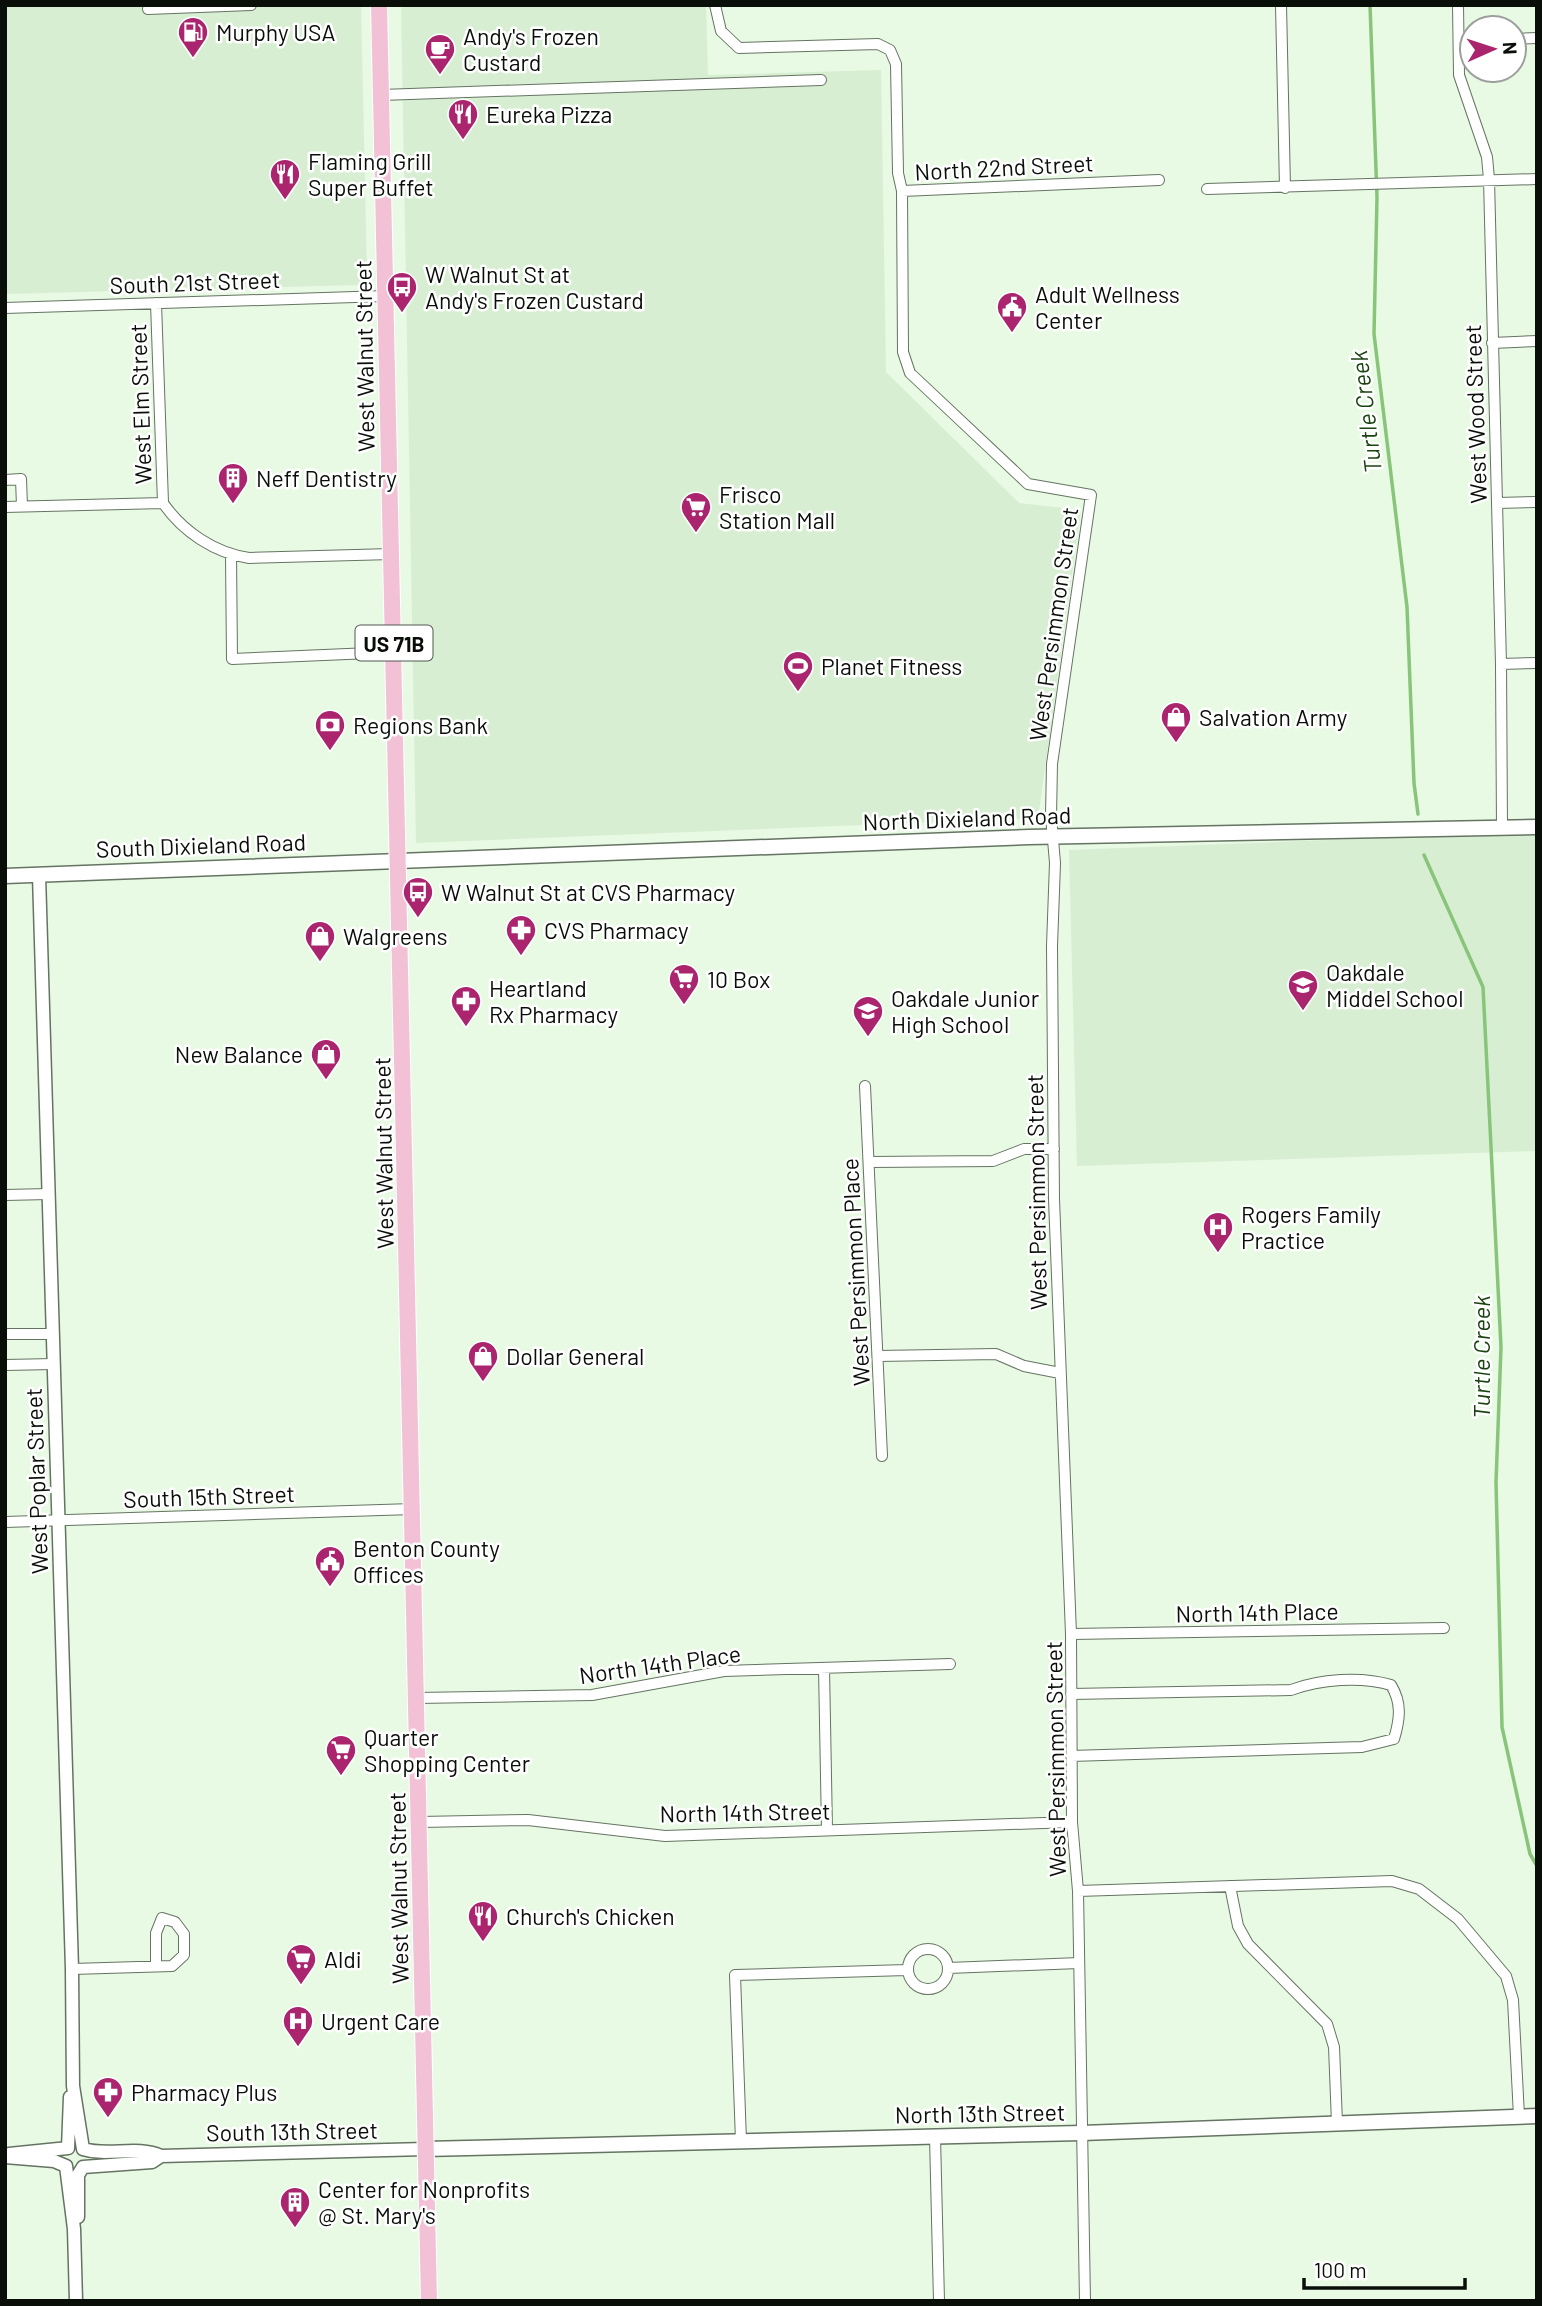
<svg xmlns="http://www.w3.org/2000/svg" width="1542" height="2306" font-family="Barlow,sans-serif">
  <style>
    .built { fill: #d8eed3 }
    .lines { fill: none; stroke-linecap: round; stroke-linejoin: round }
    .stream { stroke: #88c57b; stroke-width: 3.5 }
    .minor-casing { stroke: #657462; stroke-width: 12 }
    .tertiary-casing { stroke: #657462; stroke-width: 15 }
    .secondary-casing { stroke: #657462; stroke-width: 17 }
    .primary-casing { stroke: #fff; stroke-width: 18 }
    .minor { stroke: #fff; stroke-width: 10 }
    .tertiary { stroke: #fff; stroke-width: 12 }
    .secondary { stroke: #fff; stroke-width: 14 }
    .primary { stroke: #f2c1d6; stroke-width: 16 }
    .labels { text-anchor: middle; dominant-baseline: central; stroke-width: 5; stroke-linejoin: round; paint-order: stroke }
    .shield { fill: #fff; stroke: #535752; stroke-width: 2 }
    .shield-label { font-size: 21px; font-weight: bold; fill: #090f08 }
    .poi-label { font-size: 23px; fill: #090f08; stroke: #fff; text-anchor: start }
    .street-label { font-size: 23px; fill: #090f08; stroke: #fff }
    .water-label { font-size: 24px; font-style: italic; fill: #1a4311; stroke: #fff }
  </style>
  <rect width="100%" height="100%" fill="#e8f9e4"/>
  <path class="built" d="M5 5H361L367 274 358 285 5 294Z
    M401 5H706L708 75 881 70 886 372 1019 503 1081 510 1038 818 416 843Z
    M1537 832V1151L1077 1166 1069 850Z"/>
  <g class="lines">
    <path class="stream" d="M1370 5 1377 197 1374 334 1407 607 1414 783 1418 814
      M1424 855 1483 987 1501 1347 1496 1482 1502 1727 1530 1854 1537 1866"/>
    <g class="minor-casing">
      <path id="minor" d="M715 5 721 31 739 48 878 44 890 50 896 64 898 173 902 191 1159 180
        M1281 5 1285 188
        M1458 5 1459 75 1487 157 1489 179 1501 664 1502 827
        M148 9 251 5
        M1514 39 1537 38
        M1459 40H1472
        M381 95 821 80
        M1207 189 1537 179
        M902 191 903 352 910 373 1028 484 1091 495 1052 764 1051 816 1055 863 1052 946 1054 1199 1071 1634 1072 1822 1078 1891 1085 2301
        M156 303 163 503
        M5 308 386 296
        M1492 343 1537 341
        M5 480 21 479 22 506
        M163 503C183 532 215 553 249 558L392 554
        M1497 503 1537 502
        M5 507 163 503
        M231 555 232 659 394 652
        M1501 664 1537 663
        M865 1086 882 1456
        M869 1162 993 1161 1024 1149H1054
        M5 1195 49 1194
        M5 1334H53
        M878 1356 996 1354 1024 1366 1060 1373
        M5 1365 54 1364
        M5 1522 413 1509
        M1071 1634 1444 1628
        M824 1668 827 1830
        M1071 1694 1291 1690C1320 1679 1361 1676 1391 1685 1402 1703 1400 1719 1394 1739L1362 1747 1071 1756
        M416 1698 592 1695 724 1671 950 1664
        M420 1822 528 1820 665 1836 1072 1822
        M1230 1886 1238 1926 1248 1944 1327 2024 1334 2047 1337 2123
        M1078 1891 1392 1881 1419 1889 1458 1919 1506 1976 1513 2000 1519 2116
        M908 1969a20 20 0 1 1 40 0a20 20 0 1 1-40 0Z
        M948 1968 1079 1963
        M72 1969 172 1966 184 1955V1934L175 1922 162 1918 156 1933V1966
        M935 2137 939 2301
        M741 2141 735 1975 907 1970"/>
    </g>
    <g class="tertiary-casing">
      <path id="tertiary" d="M39 875 72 1969 73 2086 83 2149C108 2157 137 2145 161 2156L425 2149
        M9 2154 68 2148 70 2097
        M5 2157 54 2161 66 2166 74 2229 76 2301
        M78 2217V2175L83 2167 152 2162 161 2156"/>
    </g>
    <g class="secondary-casing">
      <path id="secondary" d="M5 876 1029 837 1537 827
        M425 2149 1082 2133 1537 2116"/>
    </g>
    <g class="primary-casing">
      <path id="primary" d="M379 5 429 2301"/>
    </g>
    <use href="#minor" class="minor"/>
    <use href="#tertiary" class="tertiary"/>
    <use href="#secondary" class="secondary"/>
    <use href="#primary" class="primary"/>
  </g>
  <defs>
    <g id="fuel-pin" transform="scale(1.575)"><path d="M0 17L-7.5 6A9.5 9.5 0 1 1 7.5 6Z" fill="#aa256e" stroke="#fff"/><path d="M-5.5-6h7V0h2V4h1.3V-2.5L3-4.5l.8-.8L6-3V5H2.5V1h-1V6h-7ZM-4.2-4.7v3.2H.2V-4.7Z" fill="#fff"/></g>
    <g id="cafe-pin" transform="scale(1.575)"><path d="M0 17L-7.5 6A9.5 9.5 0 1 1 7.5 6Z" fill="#aa256e" stroke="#fff"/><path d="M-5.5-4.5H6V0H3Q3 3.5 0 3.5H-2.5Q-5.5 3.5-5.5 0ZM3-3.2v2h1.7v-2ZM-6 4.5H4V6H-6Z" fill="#fff"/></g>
    <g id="restaurant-pin" transform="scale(1.575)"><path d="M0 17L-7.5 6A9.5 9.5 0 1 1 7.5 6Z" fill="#aa256e" stroke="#fff"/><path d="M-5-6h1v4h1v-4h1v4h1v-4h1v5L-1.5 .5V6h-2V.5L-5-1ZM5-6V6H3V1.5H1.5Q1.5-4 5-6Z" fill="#fff"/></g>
    <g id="bus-pin" transform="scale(1.575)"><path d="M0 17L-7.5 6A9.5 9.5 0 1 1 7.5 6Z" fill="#aa256e" stroke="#fff"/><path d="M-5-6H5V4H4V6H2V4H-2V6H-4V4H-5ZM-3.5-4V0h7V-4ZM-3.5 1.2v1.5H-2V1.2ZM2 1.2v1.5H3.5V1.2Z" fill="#fff"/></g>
    <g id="civic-pin" transform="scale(1.575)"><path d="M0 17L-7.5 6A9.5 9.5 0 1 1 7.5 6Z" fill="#aa256e" stroke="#fff"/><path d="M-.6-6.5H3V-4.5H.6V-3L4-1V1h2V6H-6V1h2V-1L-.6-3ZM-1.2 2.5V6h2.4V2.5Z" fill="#fff"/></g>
    <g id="building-pin" transform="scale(1.575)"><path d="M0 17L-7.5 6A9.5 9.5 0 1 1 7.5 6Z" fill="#aa256e" stroke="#fff"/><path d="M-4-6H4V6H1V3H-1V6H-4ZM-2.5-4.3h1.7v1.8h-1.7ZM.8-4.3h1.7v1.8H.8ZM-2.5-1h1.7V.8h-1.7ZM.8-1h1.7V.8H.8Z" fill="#fff"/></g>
    <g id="supermarket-pin" transform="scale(1.575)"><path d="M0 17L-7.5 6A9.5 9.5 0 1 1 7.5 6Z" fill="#aa256e" stroke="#fff"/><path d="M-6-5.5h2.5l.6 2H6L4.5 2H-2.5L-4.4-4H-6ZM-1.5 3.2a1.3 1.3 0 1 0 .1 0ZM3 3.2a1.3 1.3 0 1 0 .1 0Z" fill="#fff"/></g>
    <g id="stadium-pin" transform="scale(1.575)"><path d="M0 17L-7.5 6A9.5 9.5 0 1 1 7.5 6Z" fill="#aa256e" stroke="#fff"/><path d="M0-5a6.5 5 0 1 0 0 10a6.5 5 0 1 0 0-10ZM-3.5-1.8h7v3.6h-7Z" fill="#fff"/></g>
    <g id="shop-pin" transform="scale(1.575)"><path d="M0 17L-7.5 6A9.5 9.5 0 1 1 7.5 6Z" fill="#aa256e" stroke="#fff"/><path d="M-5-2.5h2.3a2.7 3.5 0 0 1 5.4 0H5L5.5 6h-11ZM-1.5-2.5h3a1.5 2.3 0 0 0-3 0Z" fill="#fff"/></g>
    <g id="bank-pin" transform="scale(1.575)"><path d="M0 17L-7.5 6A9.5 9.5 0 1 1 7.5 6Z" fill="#aa256e" stroke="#fff"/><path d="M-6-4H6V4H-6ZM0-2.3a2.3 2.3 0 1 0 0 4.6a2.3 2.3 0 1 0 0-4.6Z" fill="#fff"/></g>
    <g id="pharmacy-pin" transform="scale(1.575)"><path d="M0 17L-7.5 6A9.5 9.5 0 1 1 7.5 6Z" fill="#aa256e" stroke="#fff"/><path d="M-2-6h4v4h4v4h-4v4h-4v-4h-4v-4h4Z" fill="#fff"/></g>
    <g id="school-pin" transform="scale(1.575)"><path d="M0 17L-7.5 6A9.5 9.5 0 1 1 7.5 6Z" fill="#aa256e" stroke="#fff"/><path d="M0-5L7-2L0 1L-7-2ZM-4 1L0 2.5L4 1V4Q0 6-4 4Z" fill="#fff"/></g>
    <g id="hospital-pin" transform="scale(1.575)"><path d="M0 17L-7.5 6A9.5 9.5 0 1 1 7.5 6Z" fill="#aa256e" stroke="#fff"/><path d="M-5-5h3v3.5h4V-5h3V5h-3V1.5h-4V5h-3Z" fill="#fff"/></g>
  </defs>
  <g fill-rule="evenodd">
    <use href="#fuel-pin" x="193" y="32"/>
    <use href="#cafe-pin" x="440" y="49"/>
    <use href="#restaurant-pin" x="463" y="114"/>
    <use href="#restaurant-pin" x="285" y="174"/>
    <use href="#bus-pin" x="402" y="287"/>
    <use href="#civic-pin" x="1012" y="307"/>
    <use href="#building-pin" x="233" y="478"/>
    <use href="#supermarket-pin" x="696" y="507"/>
    <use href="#stadium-pin" x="798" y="666"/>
    <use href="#shop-pin" x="1176" y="717"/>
    <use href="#bank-pin" x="330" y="725"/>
    <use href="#bus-pin" x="418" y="892"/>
    <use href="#pharmacy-pin" x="521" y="930"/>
    <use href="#shop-pin" x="320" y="936"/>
    <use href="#supermarket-pin" x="684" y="979"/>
    <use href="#school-pin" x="1303" y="985"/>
    <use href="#pharmacy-pin" x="466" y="1001"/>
    <use href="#school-pin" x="868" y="1011"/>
    <use href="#shop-pin" x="326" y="1054"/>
    <use href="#hospital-pin" x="1218" y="1227"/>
    <use href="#shop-pin" x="483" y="1356"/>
    <use href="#civic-pin" x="330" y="1561"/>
    <use href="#supermarket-pin" x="341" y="1750"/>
    <use href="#restaurant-pin" x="483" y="1916"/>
    <use href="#supermarket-pin" x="301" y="1959"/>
    <use href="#hospital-pin" x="298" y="2021"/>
    <use href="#pharmacy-pin" x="108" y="2092"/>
    <use href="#building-pin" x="295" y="2202"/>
  </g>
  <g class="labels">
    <rect class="shield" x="355.5" y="625.5" width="77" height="35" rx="5"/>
    <g class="shield-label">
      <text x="394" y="643">US 71B</text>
    </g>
    <g class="poi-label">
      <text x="216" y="32">Murphy USA</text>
      <text x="463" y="36">Andy's Frozen<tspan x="463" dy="26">Custard</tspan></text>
      <text x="486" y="114">Eureka Pizza</text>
      <text x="308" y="161">Flaming Grill<tspan x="308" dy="26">Super Buffet</tspan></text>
      <text x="425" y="274">W Walnut St at<tspan x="425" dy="26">Andy's Frozen Custard</tspan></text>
      <text x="1035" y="294">Adult Wellness<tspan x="1035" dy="26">Center</tspan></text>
      <text x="256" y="478">Neff Dentistry</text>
      <text x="719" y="494">Frisco<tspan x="719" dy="26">Station Mall</tspan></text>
      <text x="821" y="666">Planet Fitness</text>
      <text x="1199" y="717">Salvation Army</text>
      <text x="353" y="725">Regions Bank</text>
      <text x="441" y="892">W Walnut St at CVS Pharmacy</text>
      <text x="544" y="930">CVS Pharmacy</text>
      <text x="343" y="936">Walgreens</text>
      <text x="1326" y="972">Oakdale<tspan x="1326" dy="26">Middel School</tspan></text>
      <text x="707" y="979">10 Box</text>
      <text x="489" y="988">Heartland<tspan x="489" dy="26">Rx Pharmacy</tspan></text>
      <text x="891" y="998">Oakdale Junior<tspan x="891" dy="26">High School</tspan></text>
      <text x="303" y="1054" text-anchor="end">New Balance</text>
      <text x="1241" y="1214">Rogers Family<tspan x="1241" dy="26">Practice</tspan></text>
      <text x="506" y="1356">Dollar General</text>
      <text x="353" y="1548">Benton County<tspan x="353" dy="26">Offices</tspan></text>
      <text x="364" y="1737">Quarter<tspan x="364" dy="26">Shopping Center</tspan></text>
      <text x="506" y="1916">Church's Chicken</text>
      <text x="324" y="1959">Aldi</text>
      <text x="321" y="2021">Urgent Care</text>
      <text x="131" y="2092">Pharmacy Plus</text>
      <text x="318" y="2189">Center for Nonprofits<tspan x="318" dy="26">@ St. Mary's</tspan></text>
    </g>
    <g class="street-label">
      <text transform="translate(1004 167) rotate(-3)">North 22nd Street</text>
      <text transform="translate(195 282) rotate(-2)">South 21st Street</text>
      <text transform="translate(364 356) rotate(-91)">West Walnut Street</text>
      <text transform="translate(140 404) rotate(-92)">West Elm Street</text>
      <text transform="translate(1475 414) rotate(-92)">West Wood Street</text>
      <text transform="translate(1053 624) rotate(-82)">West Persimmon Street</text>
      <text transform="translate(967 818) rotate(-2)">North Dixieland Road</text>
      <text transform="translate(201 845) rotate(-2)">South Dixieland Road</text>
      <text transform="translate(383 1153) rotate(-91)">West Walnut Street</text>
      <text transform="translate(1036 1192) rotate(-91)">West Persimmon Street</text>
      <text transform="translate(855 1272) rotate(-93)">West Persimmon Place</text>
      <text transform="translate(36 1481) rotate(-92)">West Poplar Street</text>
      <text transform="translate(209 1496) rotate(-2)">South 15th Street</text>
      <text transform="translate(1257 1612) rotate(-1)">North 14th Place</text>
      <text transform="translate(660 1664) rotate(-8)">North 14th Place</text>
      <text transform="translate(1055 1759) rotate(-91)">West Persimmon Street</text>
      <text transform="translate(745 1812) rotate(-1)">North 14th Street</text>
      <text transform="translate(398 1888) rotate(-91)">West Walnut Street</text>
      <text transform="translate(980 2113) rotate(-1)">North 13th Street</text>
      <text transform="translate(292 2131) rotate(-1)">South 13th Street</text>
    </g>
    <g class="water-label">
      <text transform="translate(1365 412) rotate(-97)">Turtle Creek</text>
      <text transform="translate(1480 1357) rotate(-90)">Turtle Creek</text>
    </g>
  </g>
  <rect width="1542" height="2306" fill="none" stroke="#090f08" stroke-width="14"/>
  <g transform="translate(1493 49) rotate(87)"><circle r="33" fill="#ffffff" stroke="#9d9f9c" stroke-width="2"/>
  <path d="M0-5L12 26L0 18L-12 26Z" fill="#aa256e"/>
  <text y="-10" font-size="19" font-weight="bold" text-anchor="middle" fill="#090f08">N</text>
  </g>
  <path d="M1304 2278v10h161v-10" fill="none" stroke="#090f08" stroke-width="3.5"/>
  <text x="1314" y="2278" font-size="21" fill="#090f08" stroke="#ffffff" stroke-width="5" paint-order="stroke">100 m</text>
</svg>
